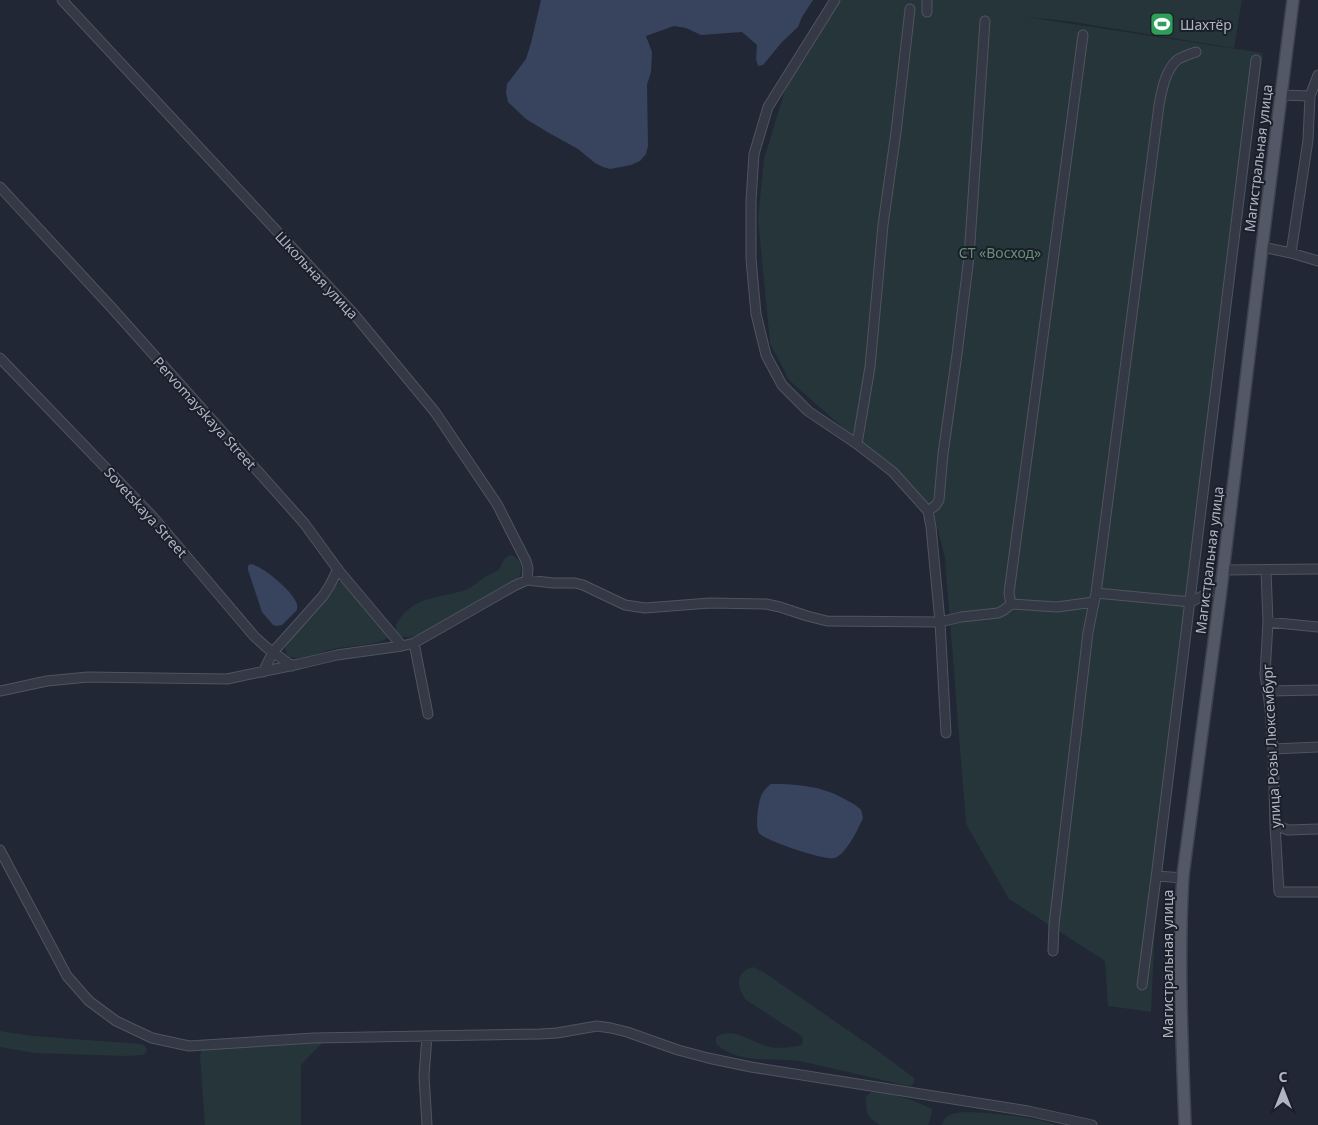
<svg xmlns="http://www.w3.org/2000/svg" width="1318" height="1125" font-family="'Noto Sans',sans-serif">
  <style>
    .green { fill: #263539 }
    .water { fill: #38435d }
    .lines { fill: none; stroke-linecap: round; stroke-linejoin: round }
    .minor-casing { stroke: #4f5460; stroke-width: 11 }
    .major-casing { stroke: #3e434f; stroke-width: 14 }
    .minor { stroke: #353945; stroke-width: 9 }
    .major { stroke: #535866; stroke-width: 11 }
    .labels { text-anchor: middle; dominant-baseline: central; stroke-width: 4; stroke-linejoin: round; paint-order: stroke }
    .poi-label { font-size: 14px; fill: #afb4c2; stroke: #1a1f2a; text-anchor: start }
    .street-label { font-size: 14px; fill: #afb4c2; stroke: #1a1f2a }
    .park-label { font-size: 14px; fill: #699077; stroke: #1a1f2a }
  </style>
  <rect width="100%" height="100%" fill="#212735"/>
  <path class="green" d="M841 0H1242L1234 48 1067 21 1026 17 1263 53 1157 884 1151 1012 1108 1006 1105 961 1009 899 966 824 945 558 932 507 789 380 770 343 758 219 764 159 790 74Z
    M512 555C522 560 525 572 516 580 496 592 425 640 405 637 401 637 398 635 396 631 395 626 396 624 399 620 416 594 444 599 470 588 474 585 478 582 482 579 487 575 493 573 499 570 503 563 503 557 512 555Z
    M338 582H342L346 584 388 634 387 638C376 646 347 646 333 649 322 651 291 666 286 652 284 646 286 641 289 637L329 596Z
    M753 967 765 973 878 1051 914 1078V1083L911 1086 904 1085 800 1061C775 1058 734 1064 716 1043V1037C734 1026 752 1043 770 1047 779 1049 790 1047 799 1046L802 1044 803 1039 800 1035 746 1000C737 987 734 972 753 967Z
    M0 1031 33 1036 141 1044 146 1047 147 1051 143 1055 127 1056 35 1053 0 1047Z
    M323 1042 301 1065V1125H205L200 1055 203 1048Z
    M871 1092C891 1092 914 1100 932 1109L931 1117 928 1125H880C866 1117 866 1113 866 1097Z
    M967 1112C996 1113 1028 1116 1056 1125H942C945 1113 956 1113 967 1112Z"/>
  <path class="water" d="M541 0H813L802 17 798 27 782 42 763 65 758 66 756 59 757 45 742 32 701 35 686 28 674 26 646 36 652 52 651 72 647 85 648 146 646 154 640 161 631 165 610 169 603 167 595 163 578 149 549 133 526 119 508 102 506 93 507 84 526 59 531 43Z
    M250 564C262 565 292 591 296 602 298 606 297 606 297 610L282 625 277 626 273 625 262 612 248 570V566Z
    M771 784C798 784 824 786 848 801 852 803 858 806 861 810 862 812 862 815 863 818 858 829 847 853 835 858 826 861 765 841 759 833 755 827 758 804 761 796 763 791 767 787 771 784Z"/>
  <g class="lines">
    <g class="minor-casing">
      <path id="minor" d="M62 0 353 313 435 412 497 504 526 561 528 568 527 580
        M835 0 768 107 754 154 751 201V259L756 314 766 355 782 385 808 411 857 444 893 472 928 511 931 527 940 622 946 733
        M927 0V12
        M1281 95 1310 96
        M0 187 111 307 304 523 339 571 402 646
        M1262 247 1291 253 1318 261
        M1291 253 1308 140 1310 96 1318 75
        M0 358 153 517 254 636 266 647 292 666
        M857 444 870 367 883 225 896 132 910 9
        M928 511 936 505 939 500 943 454 957 354 969 257 985 21
        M1223 570 1318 569
        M1266 570 1268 622 1265 675 1270 707 1273 749 1275 825 1279 892H1318
        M1096 593 1191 602 1208 593 1222 583
        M1011 604 1009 593 1083 35
        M1268 622 1318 627
        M414 643 428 714
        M263 672 273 652 323 596 330 585 338 569
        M0 691 47 681 88 677 227 679 299 664 337 655 402 646 414 643 514 586 527 580 553 583H575L583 585 625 605 645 608 710 603 766 604 780 607 807 616 827 621 940 622 961 617 998 613 1004 610 1011 604 1057 607 1094 602
        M1267 691 1318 690
        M1273 749 1318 747
        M1275 825 1288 830 1318 829
        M0 850 67 976 89 1001 116 1021 152 1038 189 1046 314 1038 540 1034 557 1033 597 1026 611 1028 627 1032 678 1050 708 1058 751 1067 1028 1111 1092 1125
        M1157 876 1183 878
        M1053 951 1054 925 1088 632 1096 593 1159 105C1162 90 1165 71 1177 60 1183 56 1190 54 1196 52
        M1142 985 1157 870 1256 60
        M427 1036 424 1076 427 1125"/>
    </g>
    <g class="major-casing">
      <path id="major" d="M1185 1125C1182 1042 1178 958 1183 875L1220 597 1262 247 1293 0"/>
    </g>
    <use href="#minor" class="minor"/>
    <use href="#major" class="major"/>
  </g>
  <defs>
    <g id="stadium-square" transform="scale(1.25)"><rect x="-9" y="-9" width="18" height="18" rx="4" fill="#2e9e5b" stroke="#1a1f2a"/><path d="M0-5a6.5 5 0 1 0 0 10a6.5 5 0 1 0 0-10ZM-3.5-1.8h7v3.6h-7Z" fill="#fff"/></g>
  </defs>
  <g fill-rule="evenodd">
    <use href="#stadium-square" x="1162" y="24"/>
  </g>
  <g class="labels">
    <g class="poi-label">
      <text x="1180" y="24">Шахтёр</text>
    </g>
    <g class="street-label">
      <text transform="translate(1258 158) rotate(-83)">Магистральная улица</text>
      <text transform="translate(317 275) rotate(47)">Школьная улица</text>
      <text transform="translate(205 413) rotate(48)">Pervomayskaya Street</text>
      <text transform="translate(146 512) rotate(48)">Sovetskaya Street</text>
      <text transform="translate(1209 560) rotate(-83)">Магистральная улица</text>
      <text transform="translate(1271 746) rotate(-93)">улица Розы Люксембург</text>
      <text transform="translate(1167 964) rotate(-90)">Магистральная улица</text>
    </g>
    <g class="park-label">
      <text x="1000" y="252">СТ «Восход»</text>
    </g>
  </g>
  <g transform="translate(1283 1090)" stroke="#1a1f2a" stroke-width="4" paint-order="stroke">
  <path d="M0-4L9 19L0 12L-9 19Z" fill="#afb4c2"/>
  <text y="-8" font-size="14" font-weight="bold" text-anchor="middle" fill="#afb4c2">С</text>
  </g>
</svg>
